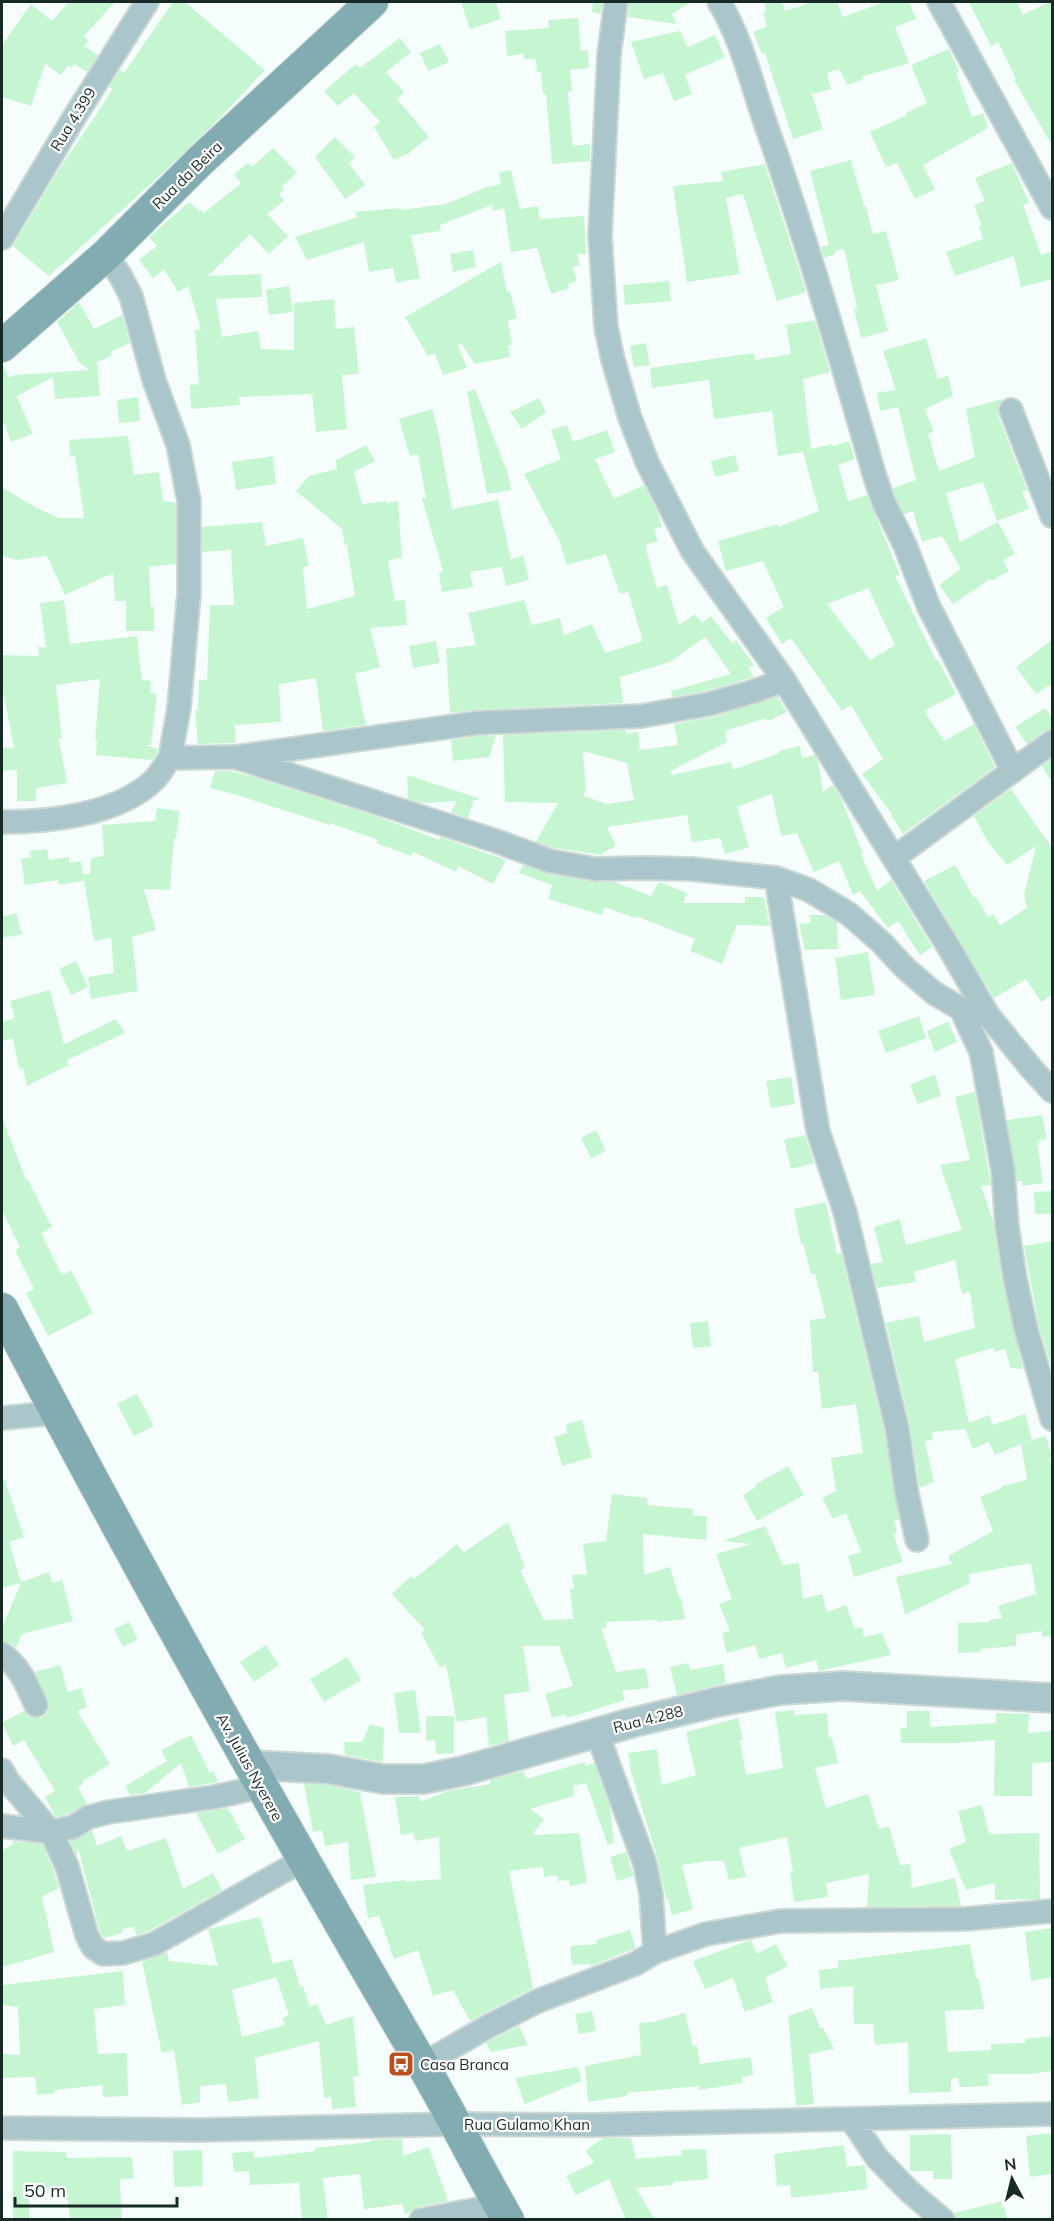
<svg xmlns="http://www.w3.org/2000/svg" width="1054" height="2221" font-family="Mulish,sans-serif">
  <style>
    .building { fill: #c6f5d2; fill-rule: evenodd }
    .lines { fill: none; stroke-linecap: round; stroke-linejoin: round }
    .minor-casing { stroke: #cdd8d5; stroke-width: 26 }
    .tertiary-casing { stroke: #cdd8d5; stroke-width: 32 }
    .secondary-casing { stroke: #cdd8d5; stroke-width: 34 }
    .minor { stroke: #abc6ca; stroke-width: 22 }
    .tertiary { stroke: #abc6ca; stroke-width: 28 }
    .secondary { stroke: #82acb2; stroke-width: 32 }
    .labels { text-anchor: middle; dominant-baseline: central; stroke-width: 4.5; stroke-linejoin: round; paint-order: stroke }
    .street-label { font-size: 15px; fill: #182a26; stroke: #fff }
    .poi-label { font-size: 15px; fill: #182a26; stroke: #fff; text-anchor: start }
  </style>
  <rect width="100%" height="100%" fill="#f5fefc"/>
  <path class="building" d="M69 2H115L84 36 89 41 84 46 98 55 87 72 74 64 72 68 68 65 61 75 45 64 31 106 2 97V45L31 4 52 21Z
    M173 2H185L265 70 220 118 166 170 49 276 13 246 58 171 102 106 112 89 109 87 120 70 124 73Z
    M461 2H496L501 19 470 29Z
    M593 2H602L601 14 592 12Z
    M629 2H691L672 14 677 24 628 17Z
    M764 2H782L785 11 812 2H837L843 17 884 2H909L916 19 895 27 909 63 861 77 862 80 847 85 839 69 827 73 831 89 812 94 823 129 793 139 765 53 762 54 753 32 767 26 763 12 766 11Z
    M969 2H1017L1023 15 1049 2H1053V147L1014 80 1016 79 998 42 991 46Z
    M578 18 581 50H588L589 68 570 70 572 91 568 92 573 146 590 144V161L552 164 546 94H543L541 72H537L536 59H524L523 54 507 56 505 31 549 28 548 20Z
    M680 31 688 47 715 35 725 57 685 75 692 94 674 101 663 73 644 79 631 42Z
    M400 38 411 52 386 72 404 92 397 99 429 137 409 153 394 160 374 127 380 122 354 93 338 106 324 91 356 64 360 68Z
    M440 44 449 62 428 71 420 53Z
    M949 49 959 71 956 72 972 117 983 113 988 128 923 165 935 189 915 199 897 163 886 167 870 132 907 115 906 113 927 103 911 65Z
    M335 137 355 157 349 163 365 185 345 199 315 157Z
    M273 148 297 173 282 186 284 189 279 194 284 201 267 214 288 236 269 254 250 234 208 276 261 274 262 297 216 299 222 337 258 331 261 349 294 350V303L334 299 336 329 354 327 359 374 342 375 347 429 316 432 312 394 239 397 240 405 191 409 190 385 199 384 195 330H201L188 286 178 292 164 269 153 278 139 260 157 246 149 237 189 202 199 211 201 210 204 213 241 183 234 174 248 163 252 167Z
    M851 160 864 206H866L873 234 886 231 899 280 876 285 888 331 861 338 854 309 857 308 844 249 835 251V254L824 258 821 247 829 245 810 171Z
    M1012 163 1029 203 1023 205 1041 255 1053 252V279L1021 287 1014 256 955 276 946 252 983 239 979 226 982 225 974 205 985 201 975 178Z
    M765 164 806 292 777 301 743 194 726 198 740 274 687 282 673 186 723 181 721 172Z
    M511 170 520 209 538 206 540 219 584 216 586 254H577L580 265 572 267 577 281 568 284 569 288 551 294 537 248 511 252 504 208 493 211 492 205 440 225 441 231 411 235 420 278 396 283 393 268 369 272 364 242 307 260 295 237 358 217 354 212 401 208V210L446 204 487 187 501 184 499 172Z
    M473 250 476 267 453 272 450 254Z
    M501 262 507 292 510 291 517 318 508 321 512 345 508 346 510 357 475 364 461 343 458 345 467 368 443 375 435 354 428 356 405 317Z
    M669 281 671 301 625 305 623 285Z
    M289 286 293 312 269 315 266 290Z
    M79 302 94 329 122 315 130 343 110 352 112 356 97 362 100 396 55 399 53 377 17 396 33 434 11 442 2 418V363L3 364 9 378 15 375 89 370 79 362 57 322Z
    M815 320 830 372 803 379 811 449 832 444 833 446 849 441 855 459 838 465 848 501 867 495 900 575 895 576 936 660H938L956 694 924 711 944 741 974 724 995 767 903 834 891 815 892 814 862 774 883 759 851 705 842 711 791 638 782 644 766 618 784 607 763 561 726 571 718 541 778 524V527L819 511 803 452 778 456 772 411 714 419 709 380 652 388 650 368 754 353 755 360 791 354 786 325ZM868 588 895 645 870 660 827 604Z
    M926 338 938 379 948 376 953 396 925 409 934 432 928 433 939 471 975 457 966 409 1002 399 998 407V415L1027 490 1022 492 1029 509 997 521 983 482 946 493 960 542 998 522 1015 554 1003 560 1009 571 991 581 990 579 953 604 939 585 961 569 942 536 922 542 913 511 904 514 896 498 893 488 916 480 898 407 880 411 877 393 896 390 883 351Z
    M646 343 650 365 634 367 630 346Z
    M475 389 506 469H507L511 490 487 494 467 392Z
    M138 397 140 421 119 423 117 400Z
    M539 398 546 412 522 429 510 412Z
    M432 409 438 430 452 509 498 500 511 559 523 556 529 580 506 586 502 567 470 572 473 587 442 592 439 573 443 571 422 498H426L418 454 410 456 399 419Z
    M567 425 573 442 607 430 615 452 595 459 614 499 644 485 657 511 662 527 654 529 658 541 645 545 657 588 667 585 679 625 695 614 702 623 711 616 732 643 736 640 754 665 748 668 754 677 706 691 672 697 671 691 731 674 705 637 670 662 620 677 623 703 475 710 450 713 446 649 476 645 468 613 524 600 532 625 560 618 564 635 592 624 605 653 643 641 628 592 620 594 606 554 567 565 560 542 524 474 561 459 551 430Z
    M128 436 134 475 159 472 163 501 176 503V564L149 567 151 607H154V631H126V601H115L113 573 65 595 47 556 17 560 2 556V487L33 506 59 518H84L75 456 70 457 69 440Z
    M366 445 375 461 354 472 362 504 386 501V503L398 501 402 557 388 561 395 601 405 600 407 625 370 628 380 667 355 674 366 725 323 731 316 678 279 684 281 722 235 725 236 743 198 744 195 710H198L199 680H207L210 605H234L231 550 202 552V527L262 522 266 546 303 538 309 566 303 567 307 609 355 596 347 545H345L342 529 296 491 309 476 337 469 336 460Z
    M735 455 739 471 715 477 711 461Z
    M273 456 276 484 236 490 232 462Z
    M64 600 70 644 137 636 142 680 151 681 150 693 157 694 151 745H145L158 749 157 753 152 760 96 755 97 741H95L100 679 56 685 62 739H59L67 783 36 788V801H17V770L2 771V747L14 748 2 686V655L39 656 38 647H46L40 603Z
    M1053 639V683L1036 694 1016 667Z
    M436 641 440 663 413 668 409 646Z
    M778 697 787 712 768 721 766 718 725 731 727 742 671 771 672 775 731 762 733 770 779 753V751L800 746 802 758 815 755 818 761 823 792 833 785 842 800 863 854 861 855 877 891 891 880 932 947 920 955 898 921 888 928 860 891 853 895 839 861 814 872 797 833 781 836 772 794 737 807 749 847 725 854 720 838 692 842 687 815 607 827 616 846 602 853 603 855 554 848 536 842 558 803 505 802 503 735 626 730 627 734 638 732 640 750 678 745 674 724 713 717ZM583 751 627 763 634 800 608 804 583 796 586 790Z
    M1045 708 1053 719V729L1044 731 1027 744 1015 727Z
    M477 736H496L489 757 453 761 451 740Z
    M1053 758V783L1042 766Z
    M215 771H231L257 778 384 819 439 840 440 837 506 860 493 884 458 866 456 872 413 852 411 856 376 843 378 840 330 823V825L237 795 210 788Z
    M407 775 478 798V800H474L468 818 451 812 457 801 421 803 408 799Z
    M1011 789 1053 849V994L1041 1002 1026 979 994 998 924 881 955 865 974 898 976 897 988 917 993 914 1000 925 1027 908 1024 895 1036 846 1007 865 988 842 974 816Z
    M157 808 180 811 176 838H174L170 890 144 889 156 930 132 937 138 991 91 999 88 977 114 973 111 938 94 941 83 874H90L91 858 104 856 102 825 155 821Z
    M47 849 49 860 69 857V863L81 861 84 881 59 885 58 880 25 885 21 859 31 857 29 851Z
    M523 865 548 874 593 882H614L651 896 659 882 687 893 683 903H745V897H764L770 926 737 925 722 964 690 951 695 939 636 916 635 918 604 907 602 915 548 899 552 885 519 873Z
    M16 913 22 934 2 938V917Z
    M810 915H824L837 922 838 949 805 950 799 924 811 923Z
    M868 952 875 995 841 1000 835 958Z
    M76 961 88 987 71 995 59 969Z
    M50 990 64 1044 116 1019 125 1033 67 1060 69 1065 27 1086 23 1068 19 1069 13 1038 2 1041V1022L15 1018 10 1001Z
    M919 1016 926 1038 886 1053 878 1031Z
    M948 1022 957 1042 935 1052 927 1031Z
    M935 1074 941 1096 918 1104 910 1085Z
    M791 1077 795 1104 771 1108 766 1081Z
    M975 1092 991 1185 981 1186 993 1221 1002 1281 1023 1369 1011 1368 1005 1349 994 1352 993 1348 955 1359 969 1423 989 1415 993 1425 1025 1414 1032 1439 1025 1442 1046 1436 1052 1457 1050 1458 1053 1476V1636L1042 1637V1631L1016 1635V1646L981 1649V1652L958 1653V1623L990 1622V1620L1002 1618 998 1606 1036 1594 1031 1563 969 1574 970 1583 905 1615 896 1577 952 1564 948 1556 993 1531 980 1497 1002 1488V1486L1027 1480 1021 1444 995 1455 989 1442 973 1449 965 1429 932 1432 933 1440 925 1441 934 1482 920 1488 910 1425 886 1323 919 1316 924 1342 975 1328 970 1292 962 1294 955 1260 914 1272 916 1282 877 1288 871 1264 883 1262 874 1227 900 1219 906 1245 962 1230 940 1165 970 1160 955 1097Z
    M1042 1115 1047 1139 1037 1141 1043 1183 1022 1186V1181H1017L1007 1120Z
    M3 1120 26 1180H28L52 1227 41 1233 62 1275 71 1270 93 1313 48 1336 26 1293 34 1289 15 1250 20 1247 2 1211Z
    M596 1130 606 1151 591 1158 581 1138Z
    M805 1135 814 1163 791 1169 784 1140Z
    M1053 1191V1214H1035L1034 1192Z
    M826 1202 837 1254 841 1253 884 1431 899 1520H894L897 1532 893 1534 903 1562 854 1577 848 1556 861 1552 846 1513 833 1519 822 1498 836 1491 831 1458 863 1453 856 1404 822 1409 818 1372H813L810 1320 826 1318 815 1274H811L803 1243 801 1244 794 1209Z
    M1053 1241V1372L1039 1326 1024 1246Z
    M708 1321 711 1346 693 1348 690 1323Z
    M137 1394 154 1426 134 1436 117 1404Z
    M582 1420 592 1457 562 1466 554 1437 567 1433 566 1424Z
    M788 1466 804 1495 757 1521 743 1495 756 1487 754 1485Z
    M5 1480 24 1537 9 1542 21 1582 49 1572 52 1583 62 1580 73 1621 22 1634 16 1648 10 1643 2 1641V1627L21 1583 2 1588V1481Z
    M612 1494 647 1498V1505L693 1509V1516H707L706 1540 643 1534 644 1575 670 1567 679 1597H681L685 1619 657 1622V1620L605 1622 606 1628 601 1629 616 1672 646 1668 649 1688 622 1691 625 1700 567 1718 566 1714 552 1718 545 1694 573 1686 559 1646H523L530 1691 504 1695 509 1741 489 1746 486 1717 457 1722 446 1664 440 1668 421 1633 425 1630 392 1594 411 1576 414 1579 457 1544 464 1552 508 1522 525 1568 520 1570 544 1620 573 1619 570 1589H574L572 1575 587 1574 583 1544 606 1541Z
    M765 1526 783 1565 799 1563 803 1599 822 1594 827 1612 846 1605 855 1629 862 1627 864 1637 882 1633 891 1655 819 1671 816 1660 786 1668 782 1653 759 1659 755 1645 727 1653 722 1633 730 1631 719 1604 732 1599 716 1554 751 1544 723 1541Z
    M129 1622 138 1639 123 1647 114 1629Z
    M266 1645 279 1665 254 1682 240 1662Z
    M347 1657 361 1680 324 1702 310 1679Z
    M689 1663 690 1670 723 1664 726 1683 677 1695 670 1667Z
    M60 1665 68 1692 81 1688 87 1707 77 1711 110 1764 83 1781 84 1783 78 1788 87 1804 68 1814 56 1817 45 1797 55 1791 24 1740 13 1746 2 1723 24 1711 28 1716 34 1718H41L47 1713 49 1707 48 1700 35 1672Z
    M415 1690 421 1733H399L394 1693Z
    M794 1710 795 1715 827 1713 829 1739 832 1738 838 1763 815 1768 826 1808 868 1794 879 1829 889 1826 900 1865 910 1864 912 1888 955 1878 961 1906 867 1907 869 1874 826 1883 828 1897 794 1902 790 1872H793L787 1837 739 1848 746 1877 729 1880 724 1861H708L682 1865 693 1909 672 1915 668 1898 666 1899 665 1894 658 1860 631 1772 628 1753 657 1749 662 1785 696 1775 686 1732 738 1718 743 1740H740L746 1775 783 1768 775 1712Z
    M907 1711H930V1727L996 1723V1713L1029 1714 1028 1733 1053 1731V1762L1032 1763V1796H994L995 1740 956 1743H901L900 1728H907Z
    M426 1716H454V1753L436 1754 435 1740 426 1741Z
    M370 1724 384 1728 383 1762 345 1755 344 1742H362Z
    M191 1735 210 1773 214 1771 218 1782 189 1787 181 1763 145 1793 130 1795 125 1786 167 1761 161 1750Z
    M585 1762 586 1766 594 1763 610 1807 614 1843 608 1845 586 1783 573 1786 574 1796 530 1809 544 1819 532 1835 579 1833 587 1883 570 1886 569 1880 558 1881 557 1875 544 1877 543 1867 509 1871 533 1988 470 2021 453 1990 433 1996 418 1950 394 1959 379 1916 368 1918 363 1885 405 1880V1882L441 1879 439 1837 415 1841 413 1833 401 1835 395 1797 419 1796 420 1802 448 1791 490 1784V1780L524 1771 526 1779Z
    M304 1784 327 1785 360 1792 376 1877 351 1880 348 1842 325 1846 322 1830 313 1832Z
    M982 1805 989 1834 1039 1833 1040 1899 995 1900V1883L966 1890 949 1849 966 1842 958 1811Z
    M228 1808 245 1839 218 1854 196 1813Z
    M92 1831 97 1846 121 1836 127 1851 166 1838 183 1889 213 1873 222 1890 149 1931 136 1935 134 1927 122 1929V1933L104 1938 100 1932 78 1848 77 1856 70 1841Z
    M13 1841 42 1844 54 1871 59 1888 42 1896 54 1952 2 1967V1850L12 1845Z
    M626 1852 634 1876 617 1881 610 1857Z
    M260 1917 273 1964 292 1959 300 1987 303 1986 310 2007 317 2004 326 2025 353 2016 359 2076 353 2077 356 2107 332 2109 331 2097 324 2098 319 2041 255 2058 259 2098 228 2102 226 2084 200 2086V2102L182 2105 174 2050 162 2053 142 1962 167 1952 169 1961 218 1966 208 1929ZM276 1977 289 2015 282 2018 285 2025 242 2037 232 1990Z
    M1053 1928V1977L1031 1981 1025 1932Z
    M630 1930 636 1948 591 1966 590 1964 572 1965 570 1946 597 1944 596 1940Z
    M751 1940 757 1954 776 1944 788 1966 765 1978 773 2002 745 2012 733 1978 705 1989 693 1961Z
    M970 1944 976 1978H978L985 2009 945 2011 948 2052 991 2050V2044L1025 2043V2039L1053 2036V2071L1029 2074H988L989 2086 960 2087 958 2078 951 2079V2092L909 2093 908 2042 875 2045 873 2024H854L853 1986 820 1989 819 1970 838 1968V1961Z
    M123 1971 125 2005 94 2009 98 2054 127 2053 128 2096 103 2097 102 2085 55 2090V2093L37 2095 35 2077 2 2078V2054L20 2055 18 2007 2 2005V1985Z
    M812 2008 820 2028H823L834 2049 809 2054 814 2104 796 2106 788 2016Z
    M592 2011 596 2031 579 2034 575 2014Z
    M685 2013 693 2046 697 2045 700 2064 751 2057 753 2075 742 2077 743 2083 699 2090V2086L627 2093V2096L588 2102 585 2066 641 2055 639 2023 653 2022Z
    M519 2026 528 2045 491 2052 486 2043Z
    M577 2067 582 2081 525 2104 515 2078Z
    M1053 2133V2174L1030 2177 1026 2136Z
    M951 2134 952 2179H933V2171H910V2135Z
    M603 2138H631L636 2159 682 2155 681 2150 706 2149 708 2179 673 2182V2185L636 2188 655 2220H626L609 2179 576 2195 566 2176 594 2163 586 2151Z
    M402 2139 403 2156 429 2147 448 2201 418 2207 405 2215 402 2204 364 2209 360 2174 323 2178 328 2220H302L299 2183 250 2185 249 2171 234 2172 232 2153 253 2151 254 2158 315 2151V2148L370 2142V2140Z
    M844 2145 847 2167 865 2165 868 2189 791 2198 790 2185 777 2186 774 2154Z
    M202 2150 203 2186 174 2187 173 2151Z
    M13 2151 66 2152 67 2158 132 2157 134 2178 120 2179 122 2220H70L68 2200H64V2190H29V2220H13Z
    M1003 2201 1007 2220H956L954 2213Z"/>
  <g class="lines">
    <g class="minor-casing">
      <path id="minor" d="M616 2 609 55 600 235 606 327 613 360 630 418 647 462 693 552 784 680 951 951 988 1015 1031 1068 1052 1091
        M719 2C741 37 752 85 766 125 807 241 841 359 875 477L884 503 905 545 928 605 1013 771
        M939 2 1052 208
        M2 238 75 116 147 2
        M106 255 120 275 131 296 154 380 178 445 189 501V593L179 708 170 758
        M1011 410 1052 516
        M235 757 496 841 550 861 595 869 645 868 691 869 776 878 809 890 849 914 881 942 905 968 934 993 961 1009 988 1015
        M2 822C49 822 118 815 154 780 160 774 165 765 170 758L235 757 476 723 641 716 709 704 755 691 784 680
        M894 858 1052 742
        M776 878 818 1131 845 1212 897 1428 907 1494 917 1540
        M961 1009 981 1052 1003 1170 1007 1226 1015 1278 1026 1329 1052 1419
        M2 1418 56 1413
        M2 1654C20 1667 27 1685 36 1705
        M597 1733 645 1864 651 1894 655 1952
        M2 1770 8 1781 51 1832 67 1866 87 1936 93 1947 103 1954 123 1953 154 1944 303 1860
        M2 1826 51 1832 73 1827 89 1817 109 1812 214 1797 261 1787
        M423 2064 489 2026 538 2001 635 1964 655 1952 706 1934 781 1921 965 1919 1052 1911
        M851 2119 877 2158 908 2190 943 2220
        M2 2128 199 2130 456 2124 594 2125 1052 2114
        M421 2220 500 2205"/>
    </g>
    <g class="tertiary-casing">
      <path id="tertiary" d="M250 1765 329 1769 383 1779H424L463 1771 631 1723 717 1702 781 1690 843 1686 1052 1698"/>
    </g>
    <g class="secondary-casing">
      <path id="secondary" d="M2 346 106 255 200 161 372 2
        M2 1309C135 1564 276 1815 422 2064 452 2115 478 2168 508 2220"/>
    </g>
    <use href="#minor" class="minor"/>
    <use href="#tertiary" class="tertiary"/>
    <use href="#secondary" class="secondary"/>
  </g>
  <defs>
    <g id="bus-square" transform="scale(1.35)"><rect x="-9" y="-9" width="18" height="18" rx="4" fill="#b75123" stroke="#fff"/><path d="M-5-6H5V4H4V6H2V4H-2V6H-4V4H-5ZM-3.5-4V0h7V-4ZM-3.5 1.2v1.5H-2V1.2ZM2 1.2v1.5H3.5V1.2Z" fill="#fff"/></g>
  </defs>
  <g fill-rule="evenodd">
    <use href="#bus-square" x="401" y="2064"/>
  </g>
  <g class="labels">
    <g class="street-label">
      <text transform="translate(73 119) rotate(-58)">Rua 4.399</text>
      <text transform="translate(187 175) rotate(-44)">Rua da Beira</text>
      <text transform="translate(648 1719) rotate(-14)">Rua 4.288</text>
      <text transform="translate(250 1767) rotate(61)">Av. Julius Nyerere</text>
      <text x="527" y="2124">Rua Gulamo Khan</text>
    </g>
    <g class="poi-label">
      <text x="420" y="2064">Casa Branca</text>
    </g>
  </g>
  <rect width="1054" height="2221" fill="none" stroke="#182a26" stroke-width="6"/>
  <g transform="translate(1012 2179) rotate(353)" stroke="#ffffff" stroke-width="4.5" paint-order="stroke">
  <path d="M0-4.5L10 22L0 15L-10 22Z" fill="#182a26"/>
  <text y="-9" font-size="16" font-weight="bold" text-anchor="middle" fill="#182a26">N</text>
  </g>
  <path d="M15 2197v9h162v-9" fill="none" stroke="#182a26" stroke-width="3"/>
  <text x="24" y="2197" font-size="18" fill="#182a26" stroke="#ffffff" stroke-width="4.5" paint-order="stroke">50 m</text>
</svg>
